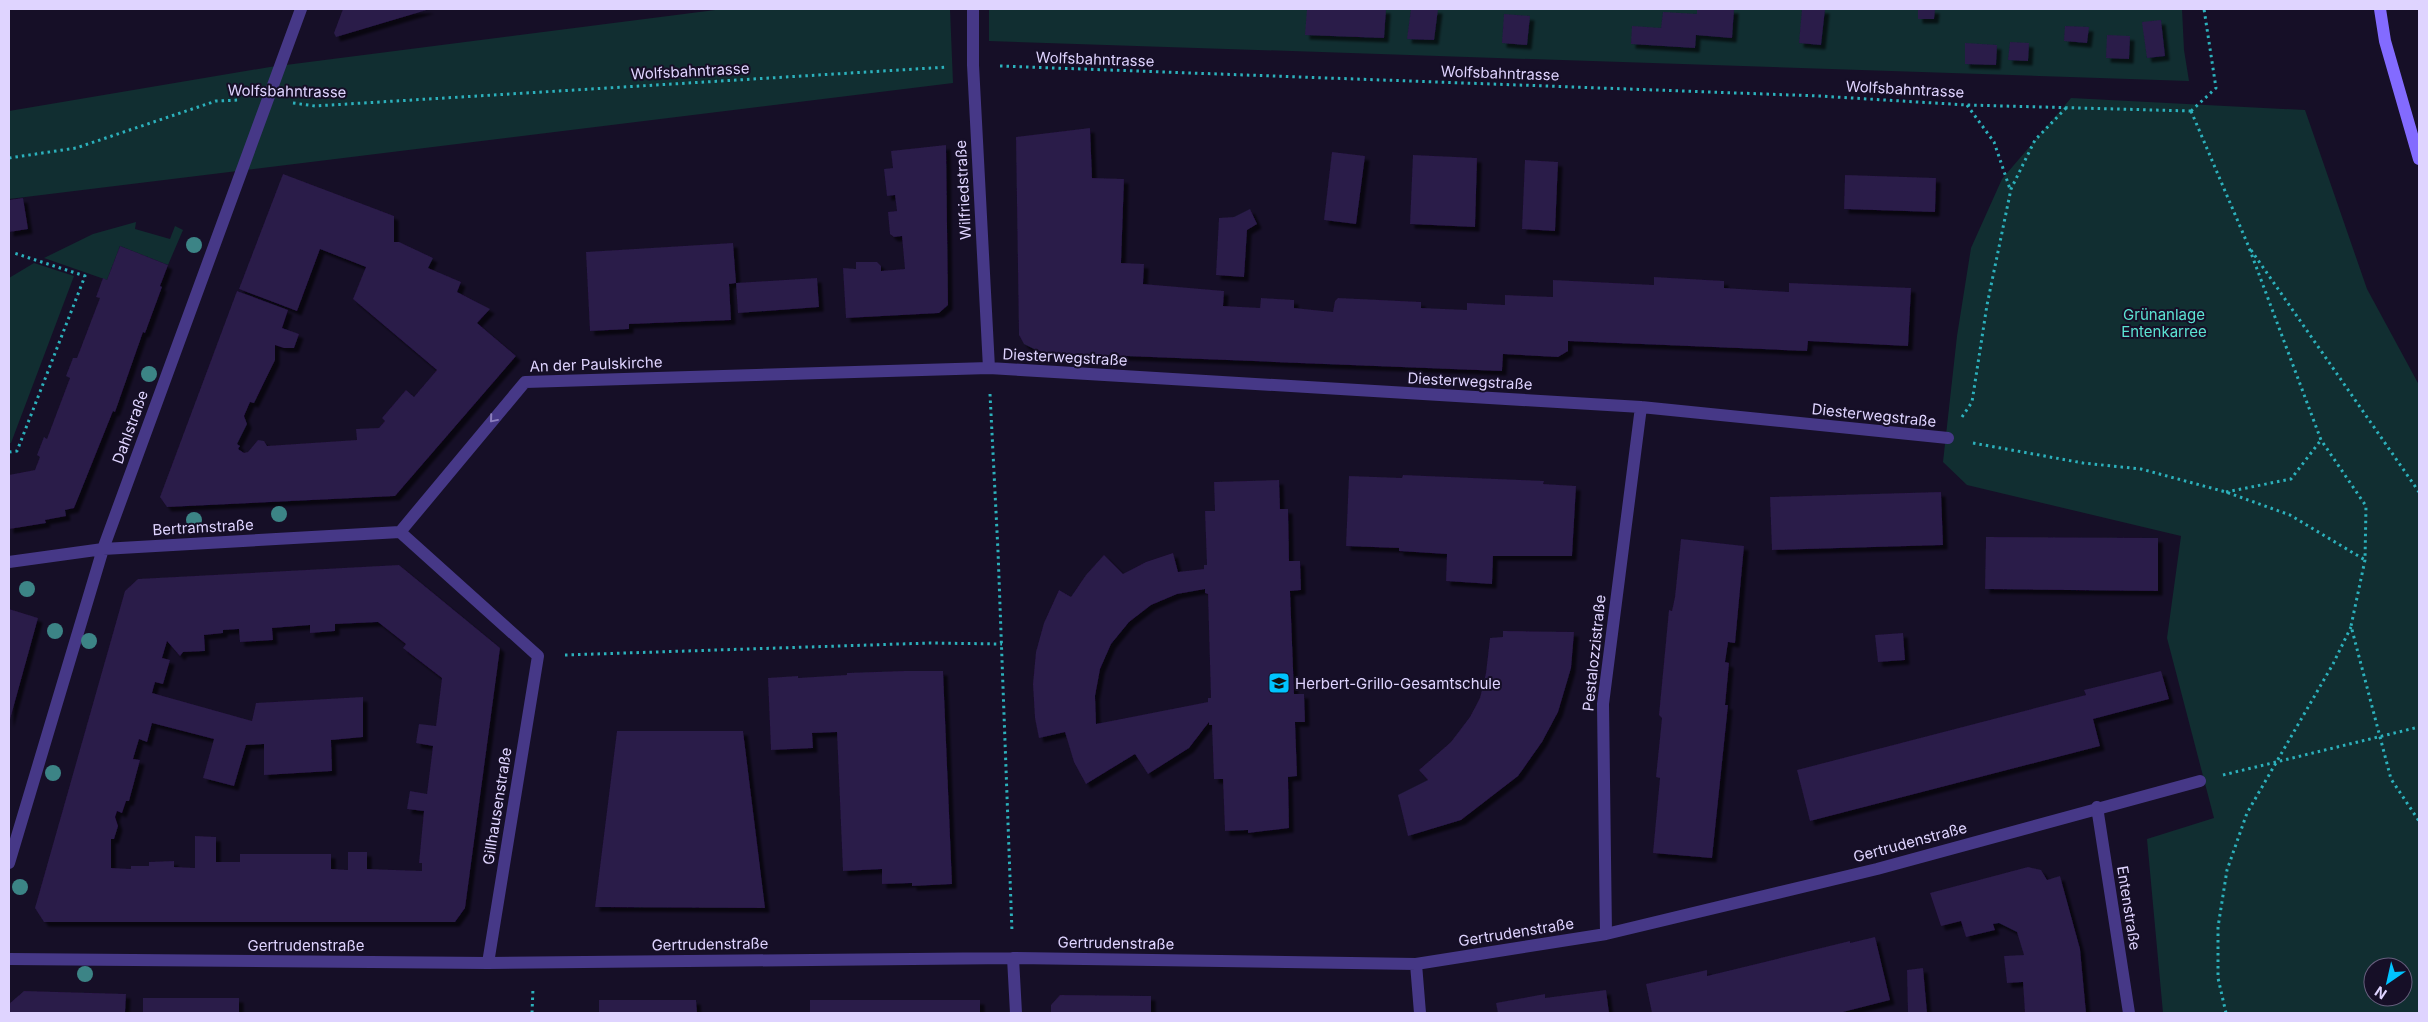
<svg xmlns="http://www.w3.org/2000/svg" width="2428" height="1022" font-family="Inter,sans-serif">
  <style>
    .green { fill: #112e31; fill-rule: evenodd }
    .building { fill: #2a1a48; fill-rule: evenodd; filter: url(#shadow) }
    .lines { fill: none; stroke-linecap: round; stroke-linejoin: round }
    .path { stroke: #2cb1bc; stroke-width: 3; stroke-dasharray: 2.5 4; stroke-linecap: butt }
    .street { stroke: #463887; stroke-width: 12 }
    .secondary { stroke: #836bff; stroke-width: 12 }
    .tree { fill: #3c8486 }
    .oneway { stroke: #8b7ebd }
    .labels { text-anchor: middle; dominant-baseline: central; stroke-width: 4; stroke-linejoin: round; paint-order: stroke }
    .street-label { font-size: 15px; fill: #dfd4ff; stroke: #160f27 }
    .park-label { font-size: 15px; fill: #5ce3d3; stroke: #160f27 }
    .poi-label { font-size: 15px; fill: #dfd4ff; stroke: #160f27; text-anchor: start }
  </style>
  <defs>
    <filter id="shadow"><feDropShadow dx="4.5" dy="4.5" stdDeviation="1" flood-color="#0009"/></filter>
  </defs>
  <rect width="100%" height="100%" fill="#160f27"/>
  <path class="green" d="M723 9H950L953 83 9 199V111L270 67Z
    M989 9H2182L2184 50 2189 81 989 41Z
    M2071 98 2305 110 2367 289 2419 385V1013H2163L2147 839 2214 818 2167 638 2181 536 1967 485 1943 462 1957 336 1971 248 2002 179ZM2373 967H2403V997H2373Z
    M136 222 135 229 170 239 175 226 183 230 168 265 120 246 107 280 44 258 93 234Z
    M34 263 74 276 11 443H9V278Z"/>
  <path class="building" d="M343 9H430L336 37 334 33Z
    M1307 9H1386L1384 38 1305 35Z
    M1411 9H1438L1434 40 1407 39Z
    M1697 9H1734L1732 38 1696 35 1695 48 1631 44 1632 26 1661 28 1663 12 1697 14Z
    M1802 9H1825L1821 45 1799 43Z
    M1918 9H1935L1934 19H1918Z
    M1504 14 1530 16 1527 45 1502 43Z
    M2161 20 2165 56 2147 58 2142 22Z
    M2065 26 2089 27 2087 43 2064 41Z
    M2107 35 2130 36 2129 59 2106 58Z
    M2010 42 2029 43 2028 61 2008 60Z
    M1965 43 1997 45 1996 65 1965 64Z
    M1090 128 1092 178 1124 179 1121 263 1144 264 1143 284 1224 291 1223 306 1260 308 1261 298 1294 300V308L1333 312 1335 301 1338 298 1421 302V308L1467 310V303L1505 305V295L1553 297V280L1654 285V277L1724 281V288L1789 292V283L1911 288 1908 346 1808 341 1807 351 1568 341V351L1558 357 1503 354 1502 371 1049 353 1036 350 1024 344 1019 335 1016 137Z
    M946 145 948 305 939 313 846 318 843 268 856 269V262H877L881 266V271L905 269 902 236 894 237 890 234 888 212 897 211 895 195 887 196 884 169 893 168 891 151Z
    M1332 152 1365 156 1356 224 1324 220Z
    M1413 155 1477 158 1475 227 1410 224Z
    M1525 160 1558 162 1555 231 1522 229Z
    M283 174 394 216V242H399L433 258 428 268 461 282 457 292 490 309 477 323 516 356 395 496 167 507 160 497 237 291 288 310 282 328 299 334 294 348H284L275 345V360L254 403 250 402 244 416 247 424 237 444 240 446 238 449 244 453 248 452 258 440 264 441 267 446 357 440 356 429 379 428 385 421 382 418 406 390 414 397 437 370 353 299 366 267 320 249 297 311 239 289Z
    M1845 175 1936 178 1935 212 1844 209Z
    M23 198 28 229 9 232V200Z
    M1250 209 1257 224 1247 230 1244 277 1216 275 1219 218 1234 217Z
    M733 243 736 283 729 284 731 320 629 324V329L590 331 586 252Z
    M120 246 168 265 160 286 162 287 145 333 143 332 115 412 113 411 74 508 65 510 66 516 45 520 46 523 9 529V475L35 470 40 457 37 455 44 437 47 439 70 378 66 376 73 358H77L100 298 96 297 103 278 107 280Z
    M817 278 819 307 738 313 736 283Z
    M1403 475 1544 481 1543 484 1576 486 1572 556H1493L1492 584 1446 581 1447 554 1399 551V548L1346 546 1349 476 1402 478Z
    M1279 480 1280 509H1288L1289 561H1300L1301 590 1290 591 1294 694H1304L1305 722H1295L1297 776 1288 777 1289 828 1248 833V830L1225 831 1223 779H1214L1212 725H1209V722L1189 748 1148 774 1135 754 1086 784 1074 762 1065 732 1039 738 1035 718 1033 684 1036 652 1044 623 1059 590 1071 597 1086 575 1104 555 1123 574 1146 562 1173 553 1178 572 1204 569V565H1207L1205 511H1215L1214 482ZM1205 589V593L1208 594 1211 698H1208V702L1096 724 1095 696 1100 669 1111 644 1129 622 1151 605 1177 594Z
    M1941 492 1943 545 1772 550 1770 497Z
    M1986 537 2158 538V591L1985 589Z
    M1681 539 1744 546 1735 643 1728 642 1725 662 1729 663 1725 705H1728L1712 858 1653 853 1660 778 1656 777 1662 718 1659 715 1669 610 1672 611 1675 597Z
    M399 565 500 648 465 908 455 922H44L35 908 125 591 138 579ZM378 622 406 644 403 648 442 678 436 726 419 724 416 743 433 746 427 794 410 791 407 809 424 811 419 863H422V871L367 869V852H348V870L331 869V854H240V862H216V837L195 836V868L174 867V861L149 862V866H131V869L111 868V839H114L118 826 115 817 117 811 122 813 126 801H129L140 760 133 759 139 739 147 742 152 723 214 739 203 778 234 786 246 745 264 744V775L332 771 331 740 363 737V697L256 703 252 721 152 693 155 682 163 684 170 660 162 658 167 641 180 656 183 652 205 651 204 635 223 633V630L239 629 240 642 273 640 272 628 310 625V633L335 631V624Z
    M9 609 38 618 9 723Z
    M1503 631 1574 632 1571 668 1558 712 1542 742 1518 776 1461 820 1408 836 1398 795 1428 780 1419 770 1451 742 1470 717 1480 698 1486 673 1490 638 1503 637Z
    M1903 633 1905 660 1878 662 1875 635Z
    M904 671H943L952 884 912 886V883L882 884V869L843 871 837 732 812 733 813 748 771 750 768 678 798 676V678L847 675V673Z
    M2161 671 2169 699 2093 719 2100 746 1810 821 1797 770 2086 695 2084 690Z
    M617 731H743L765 908 595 907Z
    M2028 867 2041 870 2047 880 2060 876 2080 949 2086 1013H2025L2023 982 2007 983 2004 956 2024 955 2017 932 1999 923 1993 924 1995 930 1966 937 1961 921 1941 926 1930 893Z
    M1875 937 1890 1000 1839 1013H1652L1646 984 1707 970V976L1850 941V943Z
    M1923 968 1927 1013H1908L1907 970Z
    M1606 990 1609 1013H1498L1496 1003 1545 994V998Z
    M24 991 126 994 125 1013H9V1004Z
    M1060 995 1151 996V1013H1051V1005Z
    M143 998H239V1013H143Z
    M599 1000H696L697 1013H599Z
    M810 1000H980V1013H810Z"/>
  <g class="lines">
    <path class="path" d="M1000 66 1819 96 1967 105 2191 111
      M293 103 315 106 948 67
      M1967 105 1994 142 2010 189
      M2191 111 2248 245 2321 440 2366 506 2365 560 2351 626 2391 779 2419 821
      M2191 111 2216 88 2204 9
      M9 158 76 148 216 101 240 100
      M2251 250 2419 492
      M990 394 998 551 1012 932
      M1962 417 1972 402 1987 305 2011 189 2035 140 2068 106
      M1973 443 2083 463 2141 469 2226 492 2290 515 2365 560
      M9 452 17 451 85 276 14 253
      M2226 492 2291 479 2321 440
      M565 655 930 643 1002 644
      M2223 775 2419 727
      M532 1013 533 988
      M2226 1013 2218 978V927L2227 870 2247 813 2333 664 2351 627"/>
    <path class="street" d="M973 9V65L989 368
      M400 532 525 382 989 368 1641 407 1948 438
      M400 532 538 656 488 963
      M9 562 103 549 400 532
      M2097 807 2129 1013
      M9 863 103 549 301 9
      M1606 934 1603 704 1641 407
      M1013 958 1016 1013
      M9 959 488 963 1013 958 1416 964 1606 934 1877 869 2200 781
      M1416 964 1420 1013"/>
    <path class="secondary" d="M2380 9 2385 41 2419 159"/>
  </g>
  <g class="tree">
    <circle cx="194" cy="245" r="8"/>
    <circle cx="149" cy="374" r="8"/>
    <circle cx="279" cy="514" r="8"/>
    <circle cx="194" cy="520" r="8"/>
    <circle cx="27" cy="589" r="8"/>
    <circle cx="55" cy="631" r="8"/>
    <circle cx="89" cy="641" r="8"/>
    <circle cx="53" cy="773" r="8"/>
    <circle cx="20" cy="887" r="8"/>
    <circle cx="85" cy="974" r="8"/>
  </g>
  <defs><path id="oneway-chevron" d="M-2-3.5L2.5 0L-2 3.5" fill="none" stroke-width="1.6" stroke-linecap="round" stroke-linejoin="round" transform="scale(1.25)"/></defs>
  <use class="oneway" href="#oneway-chevron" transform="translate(493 419) rotate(130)"/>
  <defs>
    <g id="school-square" transform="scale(1.125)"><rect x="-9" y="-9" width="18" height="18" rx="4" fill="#00c4ff" stroke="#160f27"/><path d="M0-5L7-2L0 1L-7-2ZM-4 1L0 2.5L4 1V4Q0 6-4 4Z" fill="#111"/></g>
  </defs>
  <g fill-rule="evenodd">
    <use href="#school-square" x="1279" y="683"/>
  </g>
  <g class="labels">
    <g class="street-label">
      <text transform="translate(1095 59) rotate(2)">Wolfsbahntrasse</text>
      <text transform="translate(690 71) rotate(-3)">Wolfsbahntrasse</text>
      <text transform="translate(1500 73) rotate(2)">Wolfsbahntrasse</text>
      <text transform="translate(1905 89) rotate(3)">Wolfsbahntrasse</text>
      <text transform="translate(287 91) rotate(1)">Wolfsbahntrasse</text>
      <text transform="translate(963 190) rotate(-93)">Wilfriedstraße</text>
      <text transform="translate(1065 357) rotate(3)">Diesterwegstraße</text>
      <text transform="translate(596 364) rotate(-2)">An der Paulskirche</text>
      <text transform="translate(1470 381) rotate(3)">Diesterwegstraße</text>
      <text transform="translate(1874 415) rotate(6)">Diesterwegstraße</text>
      <text transform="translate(130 427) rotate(-70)">Dahlstraße</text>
      <text transform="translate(203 527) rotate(-3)">Bertramstraße</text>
      <text transform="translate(1594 653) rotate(-84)">Pestalozzistraße</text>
      <text transform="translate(497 806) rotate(-81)">Gillhausenstraße</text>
      <text transform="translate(1910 842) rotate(-15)">Gertrudenstraße</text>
      <text transform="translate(2129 908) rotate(81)">Entenstraße</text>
      <text transform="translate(1516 932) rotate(-9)">Gertrudenstraße</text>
      <text transform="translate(1116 943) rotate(1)">Gertrudenstraße</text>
      <text transform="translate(710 944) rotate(-1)">Gertrudenstraße</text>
      <text x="306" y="945">Gertrudenstraße</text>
    </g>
    <g class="park-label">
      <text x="2164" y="314">Grünanlage<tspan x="2164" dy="17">Entenkarree</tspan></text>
    </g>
    <g class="poi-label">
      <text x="1295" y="683">Herbert-Grillo-Gesamtschule</text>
    </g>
  </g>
  <rect width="2428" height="1022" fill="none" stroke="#dfd4ff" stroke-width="20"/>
  <g transform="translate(2388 982) rotate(214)"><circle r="24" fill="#160f27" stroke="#665e7d"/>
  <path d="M0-4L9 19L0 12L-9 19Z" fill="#00c4ff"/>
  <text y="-8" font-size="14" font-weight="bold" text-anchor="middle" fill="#dfd4ff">N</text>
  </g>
</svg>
